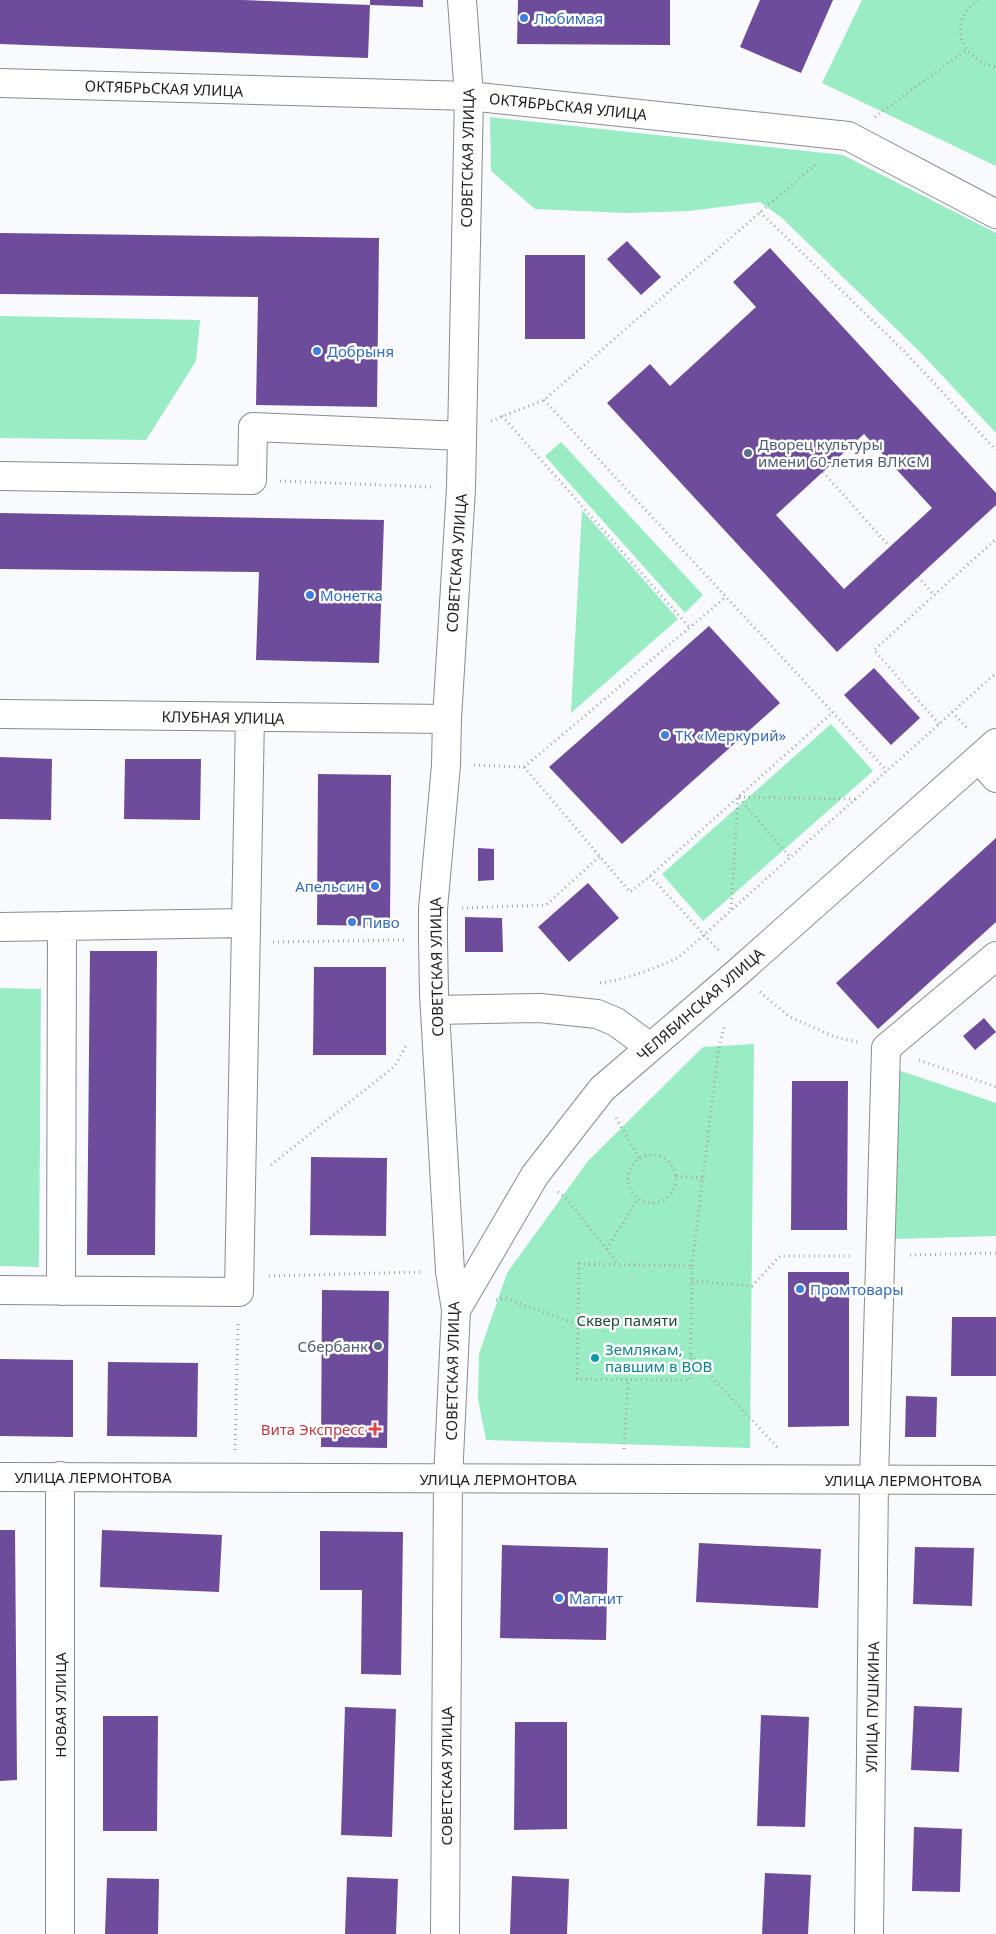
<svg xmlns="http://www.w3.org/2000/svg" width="996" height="1934" font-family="'Noto Sans',sans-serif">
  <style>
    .green { fill: #99ecc3 }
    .building { fill: #6e4c9c; fill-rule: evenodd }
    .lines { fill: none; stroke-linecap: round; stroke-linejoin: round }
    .minor-casing { stroke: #8a8b8e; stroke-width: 30 }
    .path { stroke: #a6a7a9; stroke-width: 3; stroke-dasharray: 1 4; stroke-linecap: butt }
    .minor { stroke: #fff; stroke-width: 28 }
    .shop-dot { fill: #3f7fe0; stroke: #fff; stroke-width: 2 }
    .service-dot { fill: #5c6f8a; stroke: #fff; stroke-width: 2 }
    .culture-dot { fill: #0f9aa8; stroke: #fff; stroke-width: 2 }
    .health-dot { fill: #e0444e; stroke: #fff; stroke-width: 2 }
    .labels { text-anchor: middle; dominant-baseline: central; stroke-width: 5; stroke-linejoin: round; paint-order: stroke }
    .shop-label { font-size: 15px; fill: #366cbe; stroke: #fff; text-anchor: start }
    .street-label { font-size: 15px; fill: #1c1c1d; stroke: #fff }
    .service-label { font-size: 15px; fill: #4e5e75; stroke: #fff; text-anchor: start }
    .park-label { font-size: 15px; fill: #1c4b36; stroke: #fff }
    .culture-label { font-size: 15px; fill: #0d838f; stroke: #fff; text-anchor: start }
    .health-label { font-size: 15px; fill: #be3a42; stroke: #fff; text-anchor: end }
  </style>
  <rect width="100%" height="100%" fill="#f9fafe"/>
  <path class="green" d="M862 0H996V166L822 83Z
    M490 117 843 155 996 233V433L920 352 782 218 760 202 689 211 627 213 535 209 491 171Z
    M0 316 200 320 196 361 146 440 0 438Z
    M561 442 703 595 685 613 545 456Z
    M582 510 678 619 571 713Z
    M831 724 873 771 703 921 662 874Z
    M0 988 41 989 39 1267 0 1266Z
    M754 1044 750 1448 486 1440 478 1399 479 1354 507 1273 588 1161 703 1047Z
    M898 1070 996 1103V1236L894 1239Z"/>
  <path class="building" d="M0 0H242L370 5 368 58 0 44Z
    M370 0H423V7L370 5Z
    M518 0H670V45L517 44Z
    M760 0H833L801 73 740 47Z
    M0 233 379 238 377 407 256 405 258 297 0 294Z
    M627 241 661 277 641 295 607 259Z
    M770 248 996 493V505L837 652 607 403 650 364 670 386 756 307 733 282ZM864 434 932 508 844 589 776 515Z
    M525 255H585V339H525Z
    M0 513 384 520 379 663 256 660 259 572 0 569Z
    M709 626 780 703 622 844 549 767Z
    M874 668 920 718 891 745 844 695Z
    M0 757 52 759 51 820 0 819Z
    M125 759H201L200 820 124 819Z
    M318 774 391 775 390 926 317 925Z
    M996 838V922L878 1029 836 983Z
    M478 848 494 849V880L478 881Z
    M588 883 619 918 569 962 538 927Z
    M465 917 502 918 503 952H465Z
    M90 951H157L155 1255H87Z
    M314 967H386V1055H313Z
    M984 1018 996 1032 975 1050 963 1036Z
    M792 1081H848L847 1230H791Z
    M311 1157 387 1158 386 1236 310 1235Z
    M788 1272H849V1426L788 1427Z
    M322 1290 389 1291 387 1448 321 1447Z
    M952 1317H996V1376H951Z
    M0 1359 73 1360V1437L0 1436Z
    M108 1362 198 1363 197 1437 107 1436Z
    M906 1396 937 1397 936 1437H905Z
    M0 1530H15L17 1780 0 1781Z
    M102 1530 222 1535 219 1592 100 1587Z
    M320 1531 403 1532 401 1675 361 1674 362 1590H320Z
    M699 1543 821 1549 818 1608 696 1602Z
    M502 1545 608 1548 606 1640 500 1638Z
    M915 1547 974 1548 972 1606 913 1604Z
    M914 1706 962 1708 959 1772 911 1770Z
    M345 1707 396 1709 392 1837 341 1835Z
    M761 1715 809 1717 805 1827 757 1826Z
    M103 1716H158L157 1831H103Z
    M515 1722H567V1829L514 1830Z
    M914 1827 962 1829 960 1892 912 1891Z
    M765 1873 811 1875 808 1934H762Z
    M512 1876 569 1879 567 1934H510Z
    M347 1877 398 1879 396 1934H345Z
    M107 1878 159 1879 158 1934H105Z"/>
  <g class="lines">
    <g class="minor-casing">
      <path id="minor" d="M0 83 469 96 848 136 996 214
        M0 476 252 480 253 427 462 436
        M0 714 447 719
        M979 759 996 778
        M62 926 246 923
        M0 927 62 926 61 1291
        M435 1010 540 1008 597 1014 616 1022 650 1047
        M0 1290 239 1292 250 717
        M456 1310 535 1175 602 1089 737 973 996 743
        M0 1477 996 1480
        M60 1934V1476
        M445 1934 448 1479 456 1310 450 1271 434 994 433 940V909L446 765 447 719 461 488 469 96 462 0
        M869 1934 874 1480 886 1048 996 956"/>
    </g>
    <path class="path" d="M978 0C946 21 961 61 996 67
      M875 117 966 50
      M760 212 906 353 996 450
      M544 400 887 771
      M502 416 690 628
      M491 421 544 400 817 163
      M823 472 890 547
      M280 481 431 487
      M918 577 934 595
      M952 712 969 730
      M939 724 874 650 996 539
      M474 765 524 767 726 597
      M524 767 630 892 650 876 833 712
      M739 797 855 799
      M739 798 790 857
      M650 876 719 951
      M462 908 546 905 600 856
      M731 909 738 798
      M273 942 405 940
      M600 983C628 979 653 969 678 958L996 673
      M760 992 790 1017 835 1037 858 1042
      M919 1060 996 1087
      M616 1118 639 1158
      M628 1179a24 24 0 1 1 48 0a24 24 0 1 1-48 0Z
      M271 1165 395 1066 407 1044
      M676 1176 702 1178
      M558 1192 565 1197 618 1264
      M607 1249 638 1199
      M910 1255 996 1253
      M579 1264 692 1266 690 1380 577 1379Z
      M692 1266 719 1046 725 1024
      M269 1276 420 1272
      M692 1281 752 1286 780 1256H851
      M496 1300 505 1298 578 1325
      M691 1355 779 1449
      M624 1449 628 1380
      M235 1450 238 1321"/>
    <use href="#minor" class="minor"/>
  </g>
  <g class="shop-dot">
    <circle cx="524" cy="18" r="5"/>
    <circle cx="317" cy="351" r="5"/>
    <circle cx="310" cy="595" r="5"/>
    <circle cx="665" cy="735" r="5"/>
    <circle cx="375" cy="886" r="5"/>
    <circle cx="352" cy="922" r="5"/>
    <circle cx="800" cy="1289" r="5"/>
    <circle cx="559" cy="1598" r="5"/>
  </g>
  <g class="service-dot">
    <circle cx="748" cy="453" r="5"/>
    <circle cx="378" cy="1346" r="5"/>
  </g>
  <circle class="culture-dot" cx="595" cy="1358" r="5"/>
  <path class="health-dot" d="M372.5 1421.5h5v5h5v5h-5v5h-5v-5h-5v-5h5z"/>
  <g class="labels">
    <g class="shop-label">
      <text x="534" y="18">Любимая</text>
      <text x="327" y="351">Добрыня</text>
      <text x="320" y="595">Монетка</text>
      <text x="675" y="735">ТК «Меркурий»</text>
      <text x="365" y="886" text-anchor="end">Апельсин</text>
      <text x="362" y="922">Пиво</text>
      <text x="810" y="1289">Промтовары</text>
      <text x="569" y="1598">Магнит</text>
    </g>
    <g class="street-label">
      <text transform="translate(164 88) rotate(2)">ОКТЯБРЬСКАЯ УЛИЦА</text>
      <text transform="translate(568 106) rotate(6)">ОКТЯБРЬСКАЯ УЛИЦА</text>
      <text transform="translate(467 158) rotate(-89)">СОВЕТСКАЯ УЛИЦА</text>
      <text transform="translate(456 563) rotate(-86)">СОВЕТСКАЯ УЛИЦА</text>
      <text transform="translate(223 717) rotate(1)">КЛУБНАЯ УЛИЦА</text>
      <text transform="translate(436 967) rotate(-91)">СОВЕТСКАЯ УЛИЦА</text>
      <text transform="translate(700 1004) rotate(-41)">ЧЕЛЯБИНСКАЯ УЛИЦА</text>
      <text transform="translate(452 1371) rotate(-89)">СОВЕТСКАЯ УЛИЦА</text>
      <text x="93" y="1477">УЛИЦА ЛЕРМОНТОВА</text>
      <text x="498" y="1479">УЛИЦА ЛЕРМОНТОВА</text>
      <text x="903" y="1480">УЛИЦА ЛЕРМОНТОВА</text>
      <text transform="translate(60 1705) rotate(-90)">НОВАЯ УЛИЦА</text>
      <text transform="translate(872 1707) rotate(-89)">УЛИЦА ПУШКИНА</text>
      <text transform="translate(446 1776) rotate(-90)">СОВЕТСКАЯ УЛИЦА</text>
    </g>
    <g class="service-label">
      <text x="758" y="444">Дворец культуры<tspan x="758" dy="17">имени 60-летия ВЛКСМ</tspan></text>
      <text x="368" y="1346" text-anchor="end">Сбербанк</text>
    </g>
    <g class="park-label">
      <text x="627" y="1320">Сквер памяти</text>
    </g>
    <g class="culture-label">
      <text x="605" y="1349">Землякам,<tspan x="605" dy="17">павшим в ВОВ</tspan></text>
    </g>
    <g class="health-label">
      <text x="365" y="1429">Вита Экспресс</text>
    </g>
  </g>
</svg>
